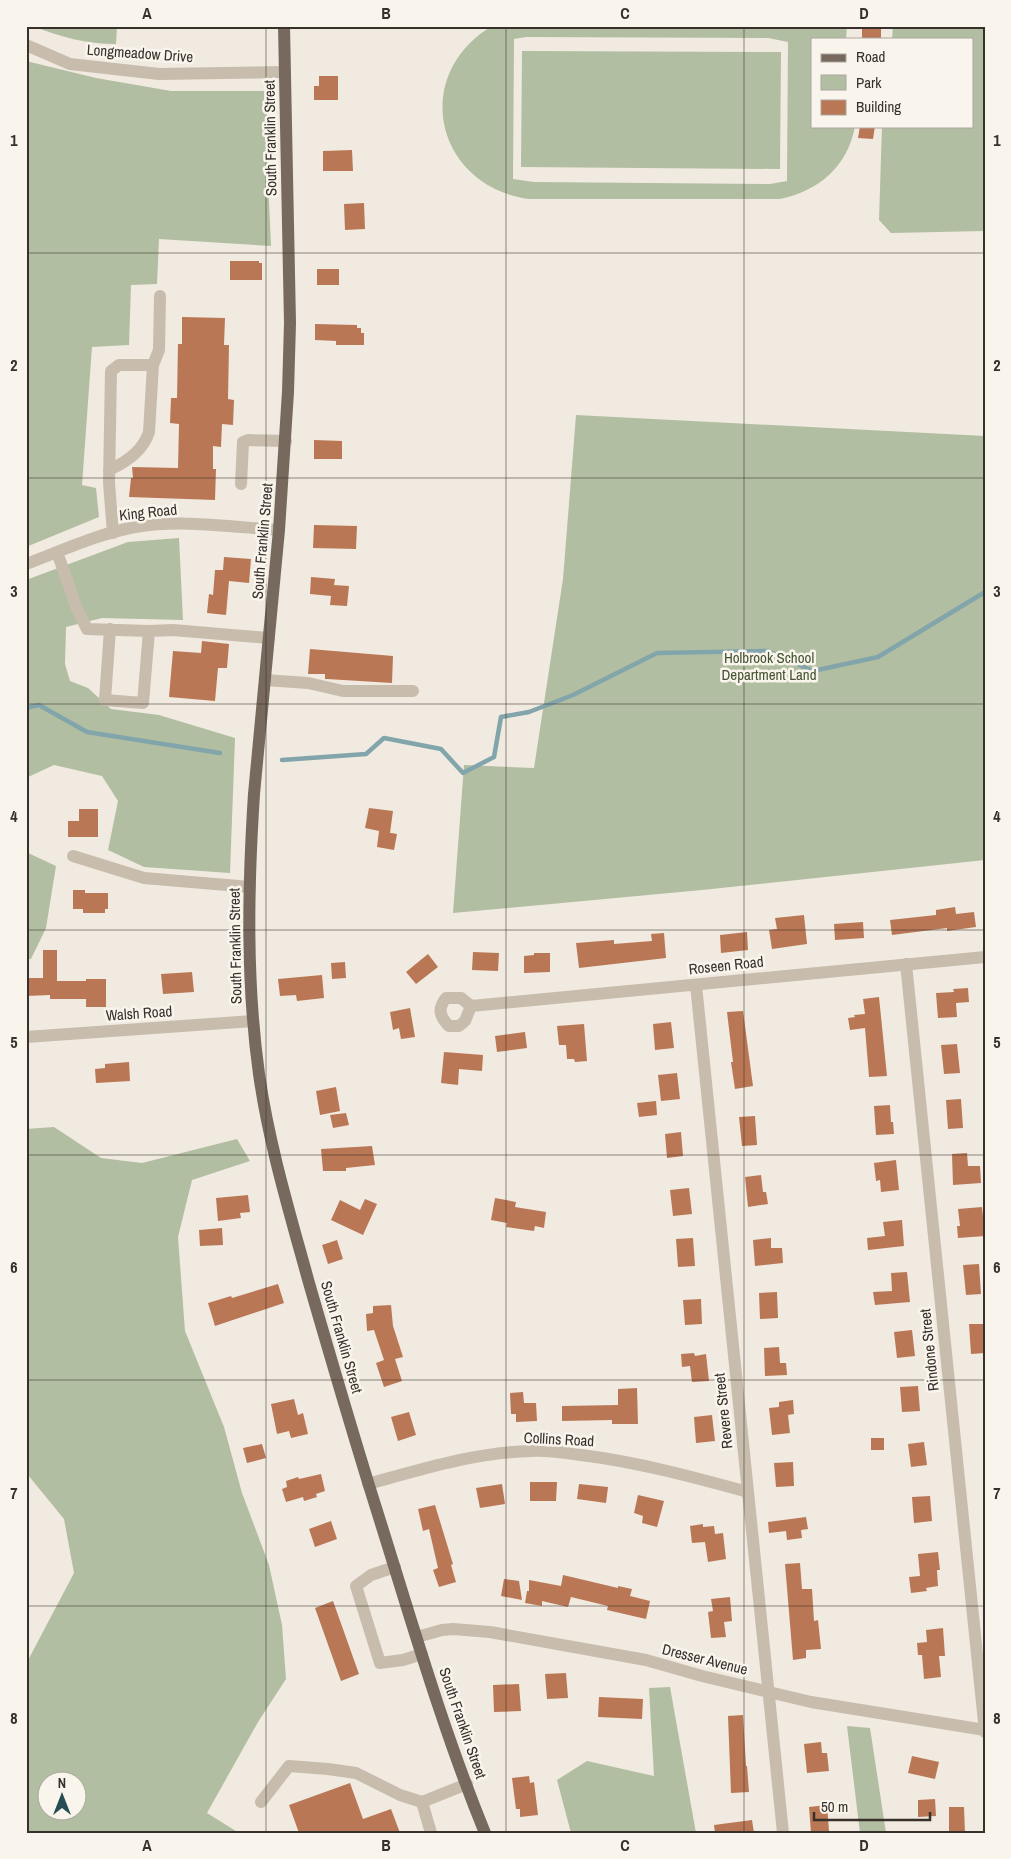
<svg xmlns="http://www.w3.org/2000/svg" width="1011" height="1859" font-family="'Archivo Narrow',sans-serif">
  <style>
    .green { fill: #b2bea1; fill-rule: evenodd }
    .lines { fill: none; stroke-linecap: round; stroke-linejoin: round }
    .stream { stroke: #82a5ab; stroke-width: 4.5 }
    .building { fill: #ba7755 }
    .minor { stroke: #c8bcad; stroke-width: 12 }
    .major { stroke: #77695d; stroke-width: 12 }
    .grid { fill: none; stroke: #37302b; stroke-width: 1; stroke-opacity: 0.55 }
    .labels { text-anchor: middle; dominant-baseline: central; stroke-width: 5; stroke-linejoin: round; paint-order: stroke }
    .street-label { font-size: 15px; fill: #37302b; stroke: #f9f4ec }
    .park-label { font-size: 15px; fill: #435331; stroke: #f9f4ec }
    .neatline { fill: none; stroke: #37302b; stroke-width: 2 }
    .grid-label { font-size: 16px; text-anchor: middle; font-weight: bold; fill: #37302b }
  </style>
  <rect width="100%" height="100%" fill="#f1eae0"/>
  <path class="green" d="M33 26H117L116 44C87 44 60 37 33 26Z
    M492 26H847L846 39H812V126H855C848 166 819 191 780 199H529C435 186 410 75 492 26ZM526 37 768 38 788 42 787 181 770 184 534 182 513 179 514 39Z
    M893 26H985V231L891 233 879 220 882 126H972V39H892Z
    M522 51 781 52 780 169 521 167Z
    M26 61 96 78 171 91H264L271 246 159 239 157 284 131 285 129 345 92 347 82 485 96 488 99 517 26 547Z
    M576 415 985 436V860L702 890 453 913 464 765 534 768 563 579Z
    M179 538 183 620 102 618 66 627 65 664 70 681 88 688 111 709 159 715 235 738 230 873 144 867 108 850 118 801 102 776 54 765 26 778V580L128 542Z
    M26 852 56 866 46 928 31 959H26Z
    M54 1127 101 1158 142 1163 237 1139 250 1161 192 1180 178 1237 185 1331 224 1427 242 1493 269 1565 282 1625 286 1679 258 1722 207 1813 239 1833H26V1664L74 1573 64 1519 28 1475 26 1463V1129ZM48 1782H78V1812H48Z
    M670 1687 696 1833H571L557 1780 587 1761 654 1776 649 1688Z
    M847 1726 870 1728 886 1833H860Z"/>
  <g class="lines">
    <path class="stream" d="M26 708 39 705 87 732 220 753
      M282 760 366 754 384 738 441 749 463 773 494 757 501 717 529 712 573 695 657 653 768 651 813 671 878 657 985 592"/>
  </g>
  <path class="building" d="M862 26H881V39H862Z
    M319 76H338V100H314V86H319Z
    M860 126H875L873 139 858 138Z
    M352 150 353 171H323V151Z
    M364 203 365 229 345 230 344 204Z
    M230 261H259V263H262V280H230Z
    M317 269H339V285H317Z
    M182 317 225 318 224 345H229L228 399 234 400 233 425 222 424 221 447 213 446V469H216L215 500 129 497 131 478H133L132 467 178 468 179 424 170 423 171 398H177L178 344H182Z
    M315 324 357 325V328H361V333H364V345H336V341L315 340Z
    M314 440 342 441V459H314Z
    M314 525 357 526 356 549 313 548Z
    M224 557 251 559 249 583 229 581 226 615 207 613 209 594 213 595 215 570H223Z
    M311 577 335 579 334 585 349 586 347 606 330 605 331 596 310 594Z
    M202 641 229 644 227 668H218L215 701 169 697 173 651 201 653Z
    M310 649 393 656 392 683 327 679H325V674H308Z
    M369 808 393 811 390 833 386 832 397 834 394 850 377 847 379 831 365 828Z
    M79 809H98V837H68V821H79Z
    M73 890H85V893H108V909H105V913H83V909H73Z
    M955 907 956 914 974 912 976 927 947 931V928L892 935 890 920 936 915V910Z
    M804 915 807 944 772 949 769 930 777 929 775 918Z
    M863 922 864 938 835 940 834 924Z
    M747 932 748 950 721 953 720 935Z
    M664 933 666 958 579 968 576 943 614 940V944L652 941 651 934Z
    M43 950H57V981H86V979H106V1007H86V999H50V995L26 996V978H43Z
    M473 952 499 953 498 971 472 970Z
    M534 953H550V972L524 973V956L534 955Z
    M428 954 438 967 416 984 406 972Z
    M345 962 346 978 332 979 331 963Z
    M192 972 194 992 163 994 161 974Z
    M322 975 324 998 297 1001 296 995 280 996 278 979Z
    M968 988 969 1002 956 1003 957 1017 938 1018 936 993 954 992 953 989Z
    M879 997 887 1076 869 1077 865 1028 850 1030 848 1018 855 1017 854 1015 865 1014 863 999Z
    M410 1008 415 1037 401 1039 399 1028 393 1030 390 1012Z
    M743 1011 753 1086 735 1089 731 1062H733L727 1012Z
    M671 1022 674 1048 655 1050 653 1024Z
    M584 1024 587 1061 575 1062 574 1059H567L566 1045H559L557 1026Z
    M525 1032 527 1048 497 1052 495 1036Z
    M957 1044 960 1073 944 1074 941 1045Z
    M444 1052 483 1055 482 1071 459 1069 458 1085 441 1083Z
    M129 1062 130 1081 96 1083 95 1069 105 1068V1064Z
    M677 1073 680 1099 661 1101 658 1075Z
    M336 1087 340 1111 320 1115 316 1091Z
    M961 1099 963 1128 948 1129 946 1100Z
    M656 1101 657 1115 639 1117 637 1103Z
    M890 1105 891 1122H893L894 1134 876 1135 874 1106Z
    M346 1113 349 1125 333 1128 330 1115Z
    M755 1116 757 1145 742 1146 739 1117Z
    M681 1132 683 1156 667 1158 665 1134Z
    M372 1146 375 1165 346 1168V1171H323L321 1149Z
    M967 1153 968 1166H980L981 1183 953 1185 952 1154Z
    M896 1160 899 1190 881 1192 880 1180 876 1181 874 1163Z
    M761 1175 763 1192H766L768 1204 748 1207 745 1177Z
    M689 1188 692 1214 673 1216 670 1190Z
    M248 1195 250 1212 240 1213 241 1218 218 1221 216 1198Z
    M495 1198 516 1202 515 1207 546 1212 544 1228 535 1226 534 1231 506 1227 507 1223 491 1220Z
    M365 1199 377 1204 363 1235 331 1220 340 1200 360 1210Z
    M982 1207 985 1236 958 1238 957 1226H960L958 1209Z
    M902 1220 904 1246 868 1250 867 1238 885 1236 883 1222Z
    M222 1228 223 1245 200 1246 199 1230Z
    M693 1238 695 1266 678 1267 676 1239Z
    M771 1238V1248H782L783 1263 755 1266 753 1240Z
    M337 1240 343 1259 328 1264 322 1245Z
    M979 1264 981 1294 966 1295 963 1265Z
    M907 1272 910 1302 875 1305 873 1292 892 1291 891 1273Z
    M278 1284 284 1303 215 1326 208 1303 231 1296 232 1298Z
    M777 1292 778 1318 760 1319 759 1293Z
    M701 1299 702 1324 685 1325 683 1300Z
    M391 1305 393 1326 403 1357 395 1359 402 1381 384 1387 376 1363 384 1360 374 1330 367 1331 366 1314 373 1313V1306Z
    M969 1324H985V1353L971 1354Z
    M912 1330 915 1356 897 1358 894 1332Z
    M779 1347 780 1363H786L787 1375 765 1376 764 1348Z
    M694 1353 695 1356 706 1354 709 1381 692 1382 690 1366 682 1367 681 1354Z
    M918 1386 920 1411 902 1412 900 1387Z
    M637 1388 638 1424H612V1420L562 1421V1406L618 1405V1389Z
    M523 1392 524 1403H536L537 1421 516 1422V1414H511L510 1393Z
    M294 1399 298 1415 303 1413 308 1434 291 1438 289 1431 277 1434 271 1404Z
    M793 1400 794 1414 788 1415 790 1433 772 1435 769 1408 779 1407V1402Z
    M409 1412 416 1435 398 1441 391 1417Z
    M712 1415 715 1441 696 1443 694 1417Z
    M871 1438H884V1450H871Z
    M924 1442 927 1465 911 1467 908 1444Z
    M262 1444 266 1458 247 1463 243 1448Z
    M793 1462 794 1486 776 1487 774 1463Z
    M321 1474 325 1491 316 1494 317 1497 304 1501 303 1497 286 1502 282 1489 287 1487 286 1481 298 1477 299 1479Z
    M530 1482H557L556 1501H530Z
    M502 1484 505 1504 480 1508 476 1488Z
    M579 1484 608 1487 606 1503 577 1499Z
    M638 1495 664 1501 657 1527 642 1523 643 1516 634 1513Z
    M930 1496 932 1521 914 1523 912 1497Z
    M435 1505 453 1564 451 1565 456 1582 439 1587 433 1570 438 1568 429 1529 423 1531 418 1509Z
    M806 1517 808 1529 801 1530 802 1538 787 1540 786 1531 769 1533 768 1522Z
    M331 1521 337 1539 315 1547 309 1529Z
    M703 1524V1527L714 1526 715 1534 723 1533 726 1559 708 1562 705 1542 692 1543 690 1526Z
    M938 1552 940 1570H937L938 1586 926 1588 927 1591 911 1593 909 1577 920 1576 918 1554Z
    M800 1563 802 1589H812L814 1621 818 1620 821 1649 806 1650V1658L793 1660 785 1564Z
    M563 1575 618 1588V1586L632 1589 630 1596 650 1601 646 1619 607 1610 608 1606 571 1597 568 1607 542 1601V1606L525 1603 527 1591H529V1580L561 1586Z
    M504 1579 519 1581 522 1600 501 1596Z
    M730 1597 732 1621 724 1622 726 1637 711 1638 708 1612 713 1611 711 1599Z
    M333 1601 359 1674 341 1681 315 1608Z
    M943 1628 945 1656H939L941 1677 924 1679 922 1655H918L917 1643 927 1642 926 1630Z
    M566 1673 568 1698 547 1699 545 1674Z
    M519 1684 521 1711 494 1712 493 1685Z
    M599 1697 643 1699 642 1719 598 1717Z
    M743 1715 746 1766H747L749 1792 731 1793 728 1716Z
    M821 1742 822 1753H827L829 1771 807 1773 804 1744Z
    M912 1756 939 1762 935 1779 908 1773Z
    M529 1776 530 1783 534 1782 538 1815 520 1817V1809H516L512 1778Z
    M350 1783 363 1819 391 1809 400 1833H299L289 1805Z
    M935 1799 936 1816 918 1817V1800Z
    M827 1805 829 1831 811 1833 809 1807Z
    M949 1807H964L965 1833H949Z
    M752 1820 754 1833H715L714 1825Z"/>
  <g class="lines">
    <path class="minor" d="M26 45 70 64 159 74 285 72
      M109 470C127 462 143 451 149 432L153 365 159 350 160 296
      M241 484 243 442 248 440 286 441
      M113 533 109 483 111 371 119 365H153
      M57 552 77 609 87 629 149 631 173 630 269 638
      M26 564C61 551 97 534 135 527 182 519 232 527 279 530
      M110 629 105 700 143 703 149 631
      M265 680 308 683 343 691H413
      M73 856 144 878 250 887
      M906 964 985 1732
      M696 985 783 1833
      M471 1006 465 1021 459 1026H449C440 1017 437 1009 446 998H461L471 1006 985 957
      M26 1037 253 1021
      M368 1484C422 1469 476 1452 532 1451 548 1450 565 1453 581 1455 638 1462 693 1477 748 1492
      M395 1567 371 1575 356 1586 380 1663 403 1660 422 1654
      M417 1637 442 1630 453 1629 490 1632 646 1660 702 1676 811 1702 985 1730
      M261 1802 289 1766 328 1769 356 1773 400 1795 422 1802 467 1784
      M422 1802 431 1833"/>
    <path class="major" d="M284 26 290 323 288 392 279 530 254 794C248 887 246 981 259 1074 269 1145 290 1214 309 1283 331 1359 353 1435 377 1511 411 1619 442 1728 485 1833"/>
  </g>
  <path class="grid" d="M266 26V1833M506 26V1833M744 26V1833M26 253H985M26 478H985M26 704H985M26 930H985M26 1155H985M26 1380H985M26 1606H985"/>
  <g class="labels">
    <g class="street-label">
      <text transform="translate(140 53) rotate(4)">Longmeadow Drive</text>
      <text transform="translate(270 138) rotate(-91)">South Franklin Street</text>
      <text transform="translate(148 512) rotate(-6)">King Road</text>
      <text transform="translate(262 541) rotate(-85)">South Franklin Street</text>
      <text transform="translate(235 946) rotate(-91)">South Franklin Street</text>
      <text transform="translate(726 965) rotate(-6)">Roseen Road</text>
      <text transform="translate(139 1013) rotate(-4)">Walsh Road</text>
      <text transform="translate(342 1337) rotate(74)">South Franklin Street</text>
      <text transform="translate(929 1350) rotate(-96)">Rindone Street</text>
      <text transform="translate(723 1411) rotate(-96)">Revere Street</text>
      <text transform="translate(559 1439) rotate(3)">Collins Road</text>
      <text transform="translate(705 1659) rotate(14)">Dresser Avenue</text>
      <text transform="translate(463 1723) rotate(71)">South Franklin Street</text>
    </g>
    <g class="park-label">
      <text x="769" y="657">Holbrook School<tspan x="769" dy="17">Department Land</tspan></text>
    </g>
  </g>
  <rect width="1011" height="1859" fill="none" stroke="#f9f4ec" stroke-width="55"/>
  <rect x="811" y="38" width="162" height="90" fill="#f9f4ec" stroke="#aba69f"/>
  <rect x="821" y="54" width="25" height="8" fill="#77695d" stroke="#aba69f"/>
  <text x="856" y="62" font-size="15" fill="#37302b">Road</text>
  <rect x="821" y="75" width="25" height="15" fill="#b2bea1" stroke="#aba69f"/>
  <text x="856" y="88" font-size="15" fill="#37302b">Park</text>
  <rect x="821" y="100" width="25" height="15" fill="#ba7755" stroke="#aba69f"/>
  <text x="856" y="112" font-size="15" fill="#37302b">Building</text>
  <g transform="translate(62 1796)"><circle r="24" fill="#f9f4ec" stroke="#aba69f"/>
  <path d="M0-4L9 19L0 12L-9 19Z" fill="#244d54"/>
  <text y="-8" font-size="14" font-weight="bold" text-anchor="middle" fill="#37302b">N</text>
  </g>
  <path d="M814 1812v8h116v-8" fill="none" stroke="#37302b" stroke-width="2.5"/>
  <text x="821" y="1812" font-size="15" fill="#37302b" stroke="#f9f4ec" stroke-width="4" paint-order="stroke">50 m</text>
  <rect x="28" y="28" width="956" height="1804" class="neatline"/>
  <g class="grid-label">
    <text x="147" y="19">A</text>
    <text x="386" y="19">B</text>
    <text x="625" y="19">C</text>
    <text x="864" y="19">D</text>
    <text x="14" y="146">1</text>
    <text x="997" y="146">1</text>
    <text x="14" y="371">2</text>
    <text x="997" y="371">2</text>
    <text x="14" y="597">3</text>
    <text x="997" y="597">3</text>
    <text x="14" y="822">4</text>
    <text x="997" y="822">4</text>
    <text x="14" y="1048">5</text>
    <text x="997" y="1048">5</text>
    <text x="14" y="1273">6</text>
    <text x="997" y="1273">6</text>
    <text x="14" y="1499">7</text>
    <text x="997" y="1499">7</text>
    <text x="14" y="1724">8</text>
    <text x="997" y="1724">8</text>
    <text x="147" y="1851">A</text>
    <text x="386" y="1851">B</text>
    <text x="625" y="1851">C</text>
    <text x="864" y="1851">D</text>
  </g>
</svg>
